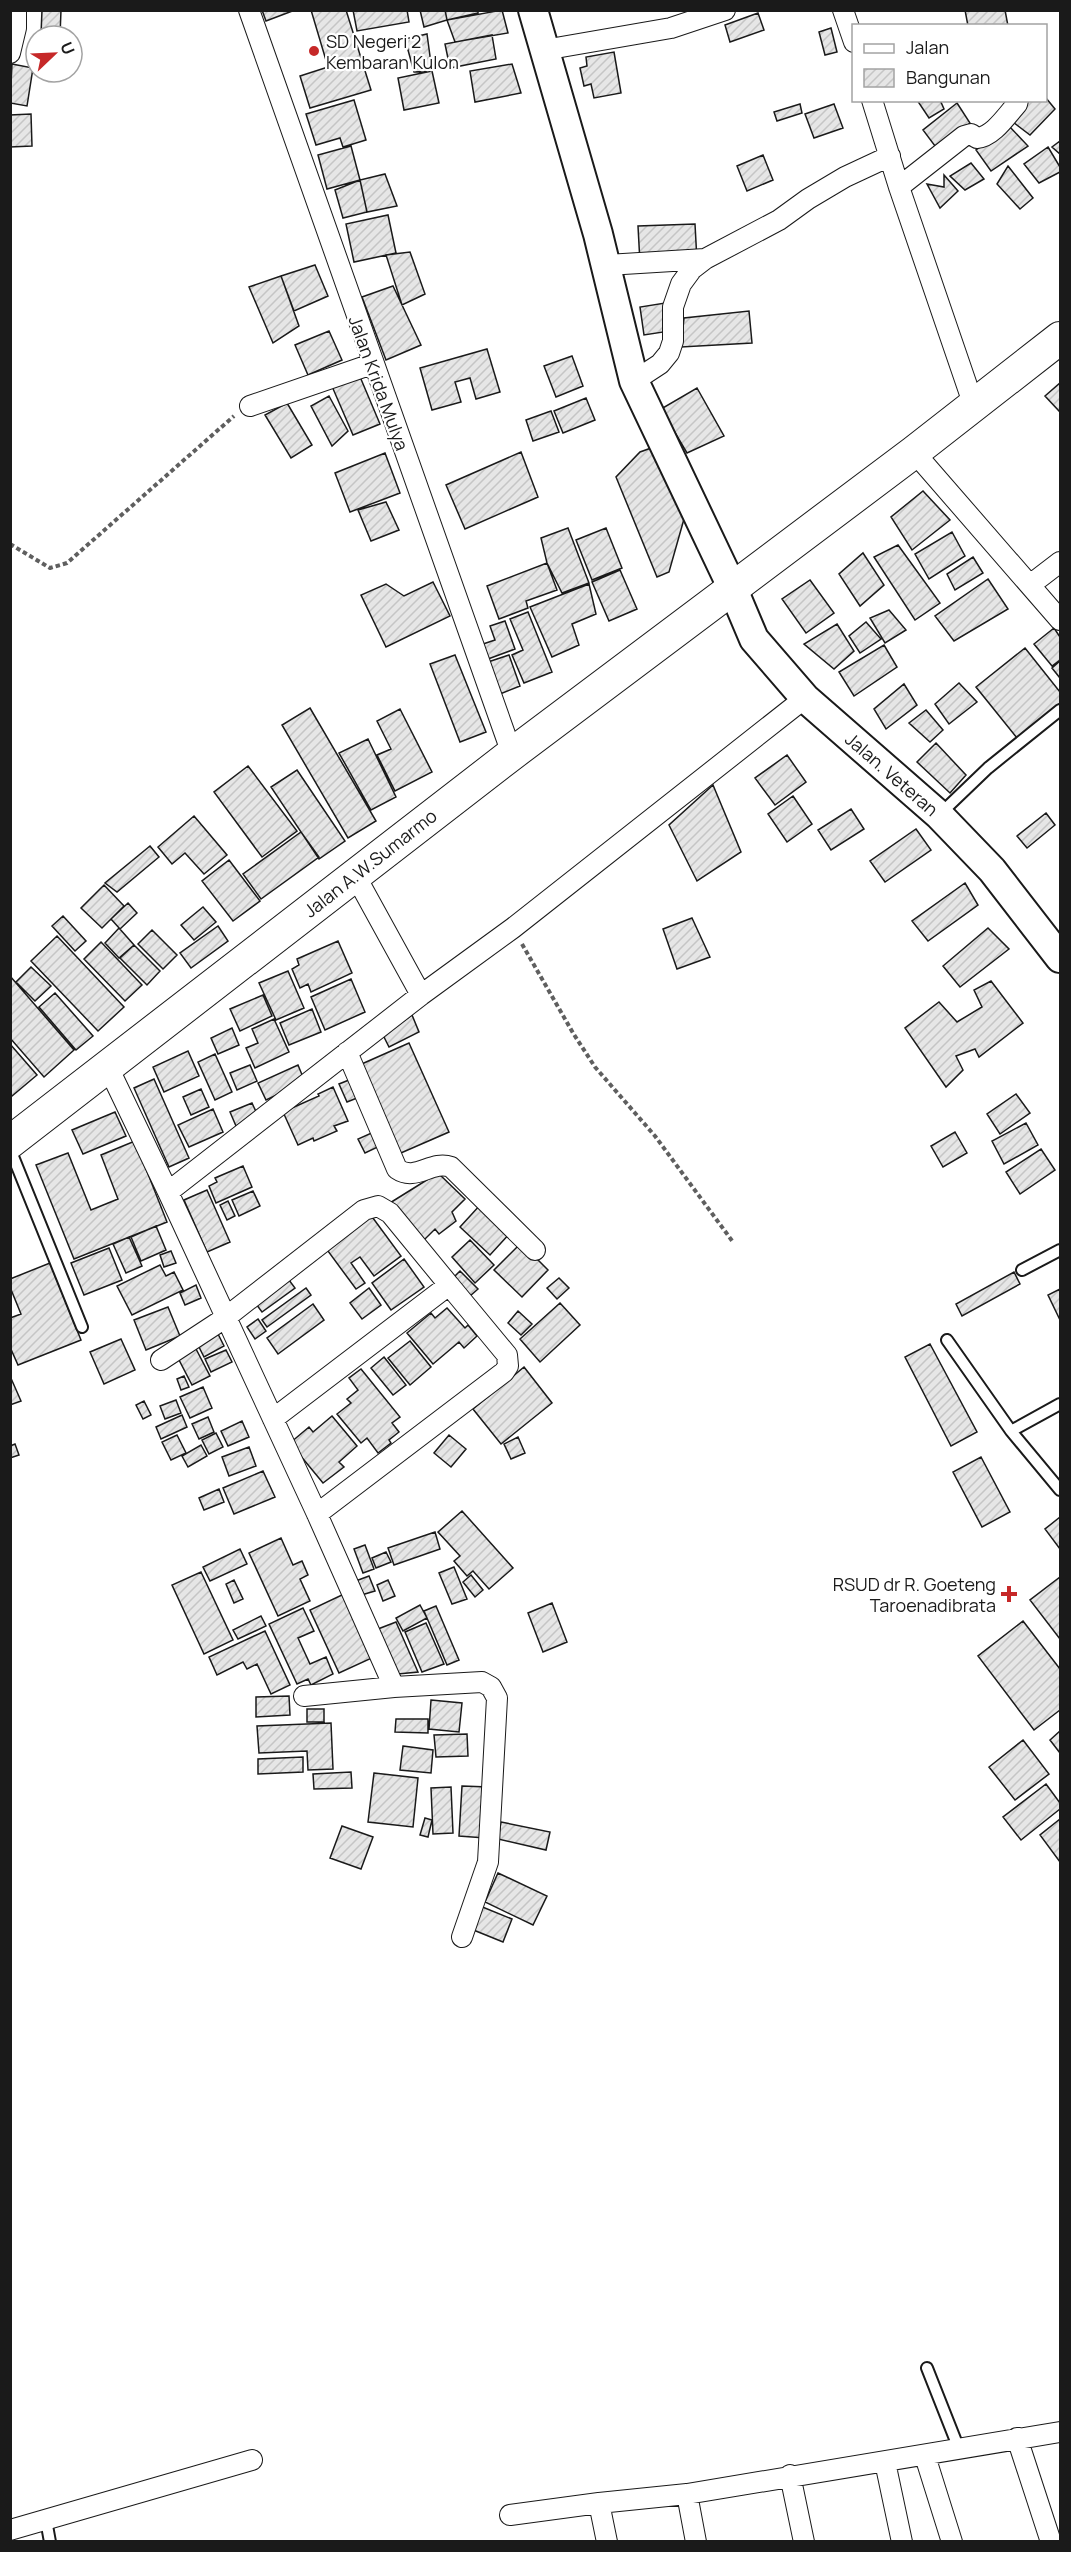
<svg xmlns="http://www.w3.org/2000/svg" width="1071" height="2552" font-family="Manrope,sans-serif">
  <style>
    .building { fill: url(#building-hatch); stroke: #1a1a1a; stroke-width: 1.5 }
    .lines { fill: none; stroke-linecap: round; stroke-linejoin: round }
    .lane-casing { stroke: #1a1a1a; stroke-width: 14 }
    .street-casing { stroke: #1a1a1a; stroke-width: 22 }
    .secondary-casing { stroke: #1a1a1a; stroke-width: 32 }
    .primary-casing { stroke: #1a1a1a; stroke-width: 34 }
    .path { stroke: #5f5f5f; stroke-width: 4; stroke-dasharray: 4.5 3; stroke-linecap: butt }
    .lane { stroke: #fff; stroke-width: 10 }
    .street { stroke: #fff; stroke-width: 20 }
    .secondary { stroke: #fff; stroke-width: 28 }
    .primary { stroke: #fff; stroke-width: 32 }
    .poi-dot { fill: #c62828; stroke: #fff; stroke-width: 2 }
    .labels { text-anchor: middle; dominant-baseline: central; stroke-width: 4.5; stroke-linejoin: round; paint-order: stroke }
    .poi-label { font-size: 18px; fill: #1a1a1a; stroke: #fff; text-anchor: start }
    .street-label { font-size: 18px; fill: #1a1a1a; stroke: #fff }
  </style>
  <defs>
    <pattern id="building-hatch" width="6" height="6" patternUnits="userSpaceOnUse" patternTransform="scale(1.5)"><rect width="6" height="6" fill="#e6e6e6"/><path d="M-1 1l2-2M0 6l6-6M5 7l2-2" fill="none" stroke="#c5c5c5"/></pattern>
  </defs>
  <rect width="100%" height="100%" fill="#fff"/>
  <path class="building" d="M42 10H61L60 36 41 35Z
    M262 10H295L266 21Z
    M311 10H346L371 90 310 108 300 76 328 67Z
    M353 10H407L409 22 357 31Z
    M420 10H445L447 20 424 27Z
    M445 10H478V13L447 20Z
    M502 10 508 33 455 42 447 20Z
    M965 10H1005L1008 26H968Z
    M758 13 764 30 730 42 725 25Z
    M831 28 837 52 825 55 819 32Z
    M427 34 432 71 414 72 405 39Z
    M492 35 496 59 450 68 445 44Z
    M614 52 621 93 594 98 591 84 584 86 580 68 587 66 586 57Z
    M12 64 33 68 27 106 10 103Z
    M512 64 521 93 475 102 470 71Z
    M432 71 439 103 404 110 398 78Z
    M1046 98 1055 109 1030 135 1009 119 1016 118 1028 100H1046Z
    M354 100 366 140 343 147 340 138 316 145 306 114Z
    M917 100H940L944 109 929 118Z
    M957 103 970 123 938 150 923 130Z
    M800 104 802 113 777 121 774 112Z
    M834 104 843 128 814 138 805 114Z
    M31 114 32 146 10 147V115Z
    M1009 126 1028 146 991 171 976 150Z
    M1060 141V154L1052 147Z
    M351 146 360 180 327 189 318 155Z
    M1048 147 1060 167V172L1039 183 1024 164Z
    M763 155 773 180 747 191 737 166Z
    M971 163 984 179 965 190 950 176Z
    M1008 166 1033 198 1020 209 997 184Z
    M385 174 397 206 367 212 360 180Z
    M944 175 958 191 940 208 927 184 944 187Z
    M360 180 367 212 343 218 335 190Z
    M388 215 396 253 354 262 346 224Z
    M695 224 697 261 640 263 638 226Z
    M410 252 425 294 402 305 386 255Z
    M315 265 328 296 294 311 281 276Z
    M281 276 299 326 273 343 249 287Z
    M393 286 421 345 386 360 362 297Z
    M665 303 670 331 644 335 640 307Z
    M749 311 752 343 681 347 684 318Z
    M329 331 342 360 308 375 295 345Z
    M487 349 500 392 476 399 470 378 455 382 461 402 432 410 420 368Z
    M572 356 583 386 556 397 544 366Z
    M358 372 380 424 353 435 331 384Z
    M1060 383V412L1045 396Z
    M697 388 724 436 687 453 661 409Z
    M329 396 348 431 332 446 311 406Z
    M586 398 595 420 563 433 554 411Z
    M287 403 312 445 291 458 265 415Z
    M551 411 559 432 533 441 526 420Z
    M654 447 684 519 669 572 657 577 616 477 640 452Z
    M521 452 538 497 465 529 446 485Z
    M385 453 400 493 350 512 335 473Z
    M923 491 950 520 912 550 891 517Z
    M386 502 399 530 371 541 358 510Z
    M568 528 589 583 562 593 547 563 541 538Z
    M606 528 622 568 592 580 576 540Z
    M952 532 965 556 929 579 915 554Z
    M898 545 940 603 915 620 874 557Z
    M863 553 884 585 860 606 839 574Z
    M973 557 983 573 955 590 947 574Z
    M547 563 557 590 526 601 528 608 499 619 487 586Z
    M620 570 637 609 609 621 592 582Z
    M988 579 1008 609 954 641 935 616Z
    M810 580 834 613 806 633 782 599Z
    M433 582 450 616 386 647 361 595 386 584 404 596Z
    M589 584 596 614 572 624 579 645 552 657 530 607Z
    M889 610 906 630 885 643 870 618Z
    M528 612 552 672 524 683 512 655 523 650 510 619Z
    M505 621 515 649 488 659 483 644 495 640 490 626Z
    M866 622 881 639 860 653 849 636Z
    M837 624 854 651 834 669 804 644Z
    M1054 628 1060 637V660L1052 666 1034 644Z
    M884 645 897 667 854 696 839 672Z
    M1025 648 1060 692V703L1017 738 976 687Z
    M455 655 486 732 460 742 430 664Z
    M509 655 520 686 500 694 488 662Z
    M1060 661V678L1052 668Z
    M959 683 977 702 949 724 935 704Z
    M904 684 917 705 886 729 874 709Z
    M310 708 376 821 348 838 282 725Z
    M400 709 432 772 395 791 377 755 391 749 377 721Z
    M926 710 943 730 930 742 909 723Z
    M368 739 396 797 371 810 339 753Z
    M936 743 966 775 950 793 917 762Z
    M787 755 806 782 775 805 755 778Z
    M248 766 297 831 262 857 214 792Z
    M297 770 345 841 319 859 271 787Z
    M713 785 741 852 697 881 669 825Z
    M793 796 812 824 787 842 768 814Z
    M851 809 864 829 831 850 818 830Z
    M1046 813 1055 825 1027 848 1017 836Z
    M194 816 227 855 204 874 185 853 172 864 158 847Z
    M916 829 931 850 885 882 870 861Z
    M301 832 319 857 261 899 243 874Z
    M150 846 159 857 117 892 105 883Z
    M229 860 260 901 233 921 202 881Z
    M965 883 978 905 928 941 912 921Z
    M104 885 124 906 102 928 81 908Z
    M128 903 137 913 120 929 111 919Z
    M203 907 216 922 194 940 181 925Z
    M63 916 86 941 75 951 52 926Z
    M692 918 710 957 677 969 663 929Z
    M218 926 228 941 191 968 180 953Z
    M119 928 134 945 119 958 105 943Z
    M988 928 1009 949 960 987 943 966Z
    M152 930 177 955 163 969 138 944Z
    M57 936 124 1007 98 1031 31 961Z
    M338 941 352 973 311 992 308 984 300 988 292 969 299 965 297 959Z
    M101 942 142 985 125 1001 84 959Z
    M134 945 160 971 147 985 120 958Z
    M31 967 51 986 35 1001 16 982Z
    M288 971 304 1008 276 1020 259 983Z
    M10 976 74 1050 44 1077 10 1038Z
    M351 979 365 1012 325 1030 311 997Z
    M991 981 1023 1023 979 1057 975 1049 956 1056 963 1070 946 1087 905 1028 939 1002 957 1022 982 1007 974 990Z
    M55 993 93 1036 76 1050 39 1007Z
    M263 995 272 1016 240 1031 230 1009Z
    M312 1009 321 1032 289 1045 280 1023Z
    M412 1015 419 1032 389 1047 383 1035Z
    M274 1019 289 1052 255 1068 246 1048 258 1043 252 1029Z
    M232 1028 239 1045 218 1054 211 1038Z
    M409 1043 449 1132 394 1156 355 1067Z
    M10 1044 37 1075 12 1096 10 1094Z
    M188 1051 199 1076 164 1092 153 1067Z
    M215 1054 232 1092 215 1100 198 1062Z
    M250 1065 257 1081 237 1090 230 1073Z
    M298 1065 305 1082 266 1100 258 1083Z
    M354 1078 362 1096 347 1102 339 1084Z
    M154 1079 189 1158 169 1167 134 1088Z
    M333 1087 348 1121 334 1126 337 1131 314 1141 313 1138 298 1145 283 1112 319 1096 318 1094Z
    M201 1089 209 1107 191 1115 183 1097Z
    M1016 1094 1030 1113 1000 1134 987 1114Z
    M252 1103 258 1116 236 1126 230 1112Z
    M213 1109 223 1132 189 1147 178 1125Z
    M115 1112 126 1136 83 1154 72 1130Z
    M1026 1123 1038 1145 1004 1164 992 1141Z
    M376 1131 382 1145 365 1153 358 1139Z
    M955 1132 967 1153 943 1167 931 1146Z
    M135 1141 167 1222 74 1259 36 1165 68 1153 91 1210 118 1199 101 1155Z
    M1041 1149 1055 1170 1020 1194 1006 1172Z
    M243 1166 252 1187 216 1203 209 1186 217 1182 215 1178Z
    M438 1173 465 1199 452 1212 456 1221 439 1234 435 1229 420 1244 385 1206Z
    M207 1190 230 1242 207 1252 184 1200Z
    M253 1191 260 1206 239 1216 232 1200Z
    M228 1201 235 1216 227 1220 220 1205Z
    M481 1204 511 1232 490 1255 460 1227Z
    M370 1214 401 1256 374 1276 360 1257 351 1263 365 1283 356 1289 325 1247Z
    M156 1226 166 1250 141 1261 131 1237Z
    M129 1237 142 1266 126 1273 113 1244Z
    M470 1240 494 1265 475 1283 452 1257Z
    M521 1243 548 1270 522 1297 494 1270Z
    M109 1248 122 1280 84 1295 71 1263Z
    M171 1251 176 1263 164 1267 160 1255Z
    M404 1259 424 1287 391 1310 372 1283Z
    M50 1263 81 1340 18 1365 10 1347V1318L21 1314 10 1287V1279Z
    M160 1265 166 1276 174 1272 183 1290 132 1315 117 1286Z
    M460 1271 478 1289 470 1296 453 1278Z
    M1014 1272 1020 1284 962 1316 956 1304Z
    M286 1276 295 1288 262 1312 253 1300Z
    M559 1278 569 1288 557 1299 547 1288Z
    M196 1285 201 1298 185 1305 180 1293Z
    M306 1288 311 1295 267 1327 262 1320Z
    M369 1288 381 1305 362 1319 350 1303Z
    M1060 1289V1320L1048 1295Z
    M560 1303 580 1325 540 1362 520 1339Z
    M313 1304 324 1320 278 1354 267 1338Z
    M168 1307 180 1336 146 1350 134 1320Z
    M447 1308 465 1328 468 1325 477 1336 464 1348 459 1342 433 1364 407 1333 431 1313 435 1318Z
    M518 1311 532 1324 521 1335 508 1323Z
    M258 1319 266 1331 255 1339 247 1327Z
    M216 1330 224 1346 204 1357 196 1341Z
    M121 1339 135 1370 104 1384 90 1352Z
    M410 1341 431 1367 410 1385 388 1358Z
    M930 1344 977 1432 951 1446 905 1357Z
    M195 1347 210 1376 192 1385 177 1356Z
    M226 1350 232 1362 211 1372 205 1359Z
    M384 1357 406 1385 393 1395 371 1368Z
    M524 1367 552 1403 501 1444 473 1409Z
    M361 1369 400 1417 392 1423 399 1432 389 1440 391 1443 378 1453 367 1438 361 1443 337 1414 351 1403 347 1399 358 1390 349 1378Z
    M10 1376 21 1401 10 1405Z
    M184 1376 189 1387 181 1390 177 1379Z
    M203 1387 212 1408 190 1418 180 1397Z
    M176 1400 181 1413 165 1419 160 1406Z
    M144 1401 151 1415 143 1419 136 1405Z
    M182 1415 187 1427 161 1439 156 1427Z
    M332 1416 357 1446 339 1462 344 1467 323 1483 290 1443 309 1427 313 1432Z
    M208 1417 214 1432 199 1439 192 1424Z
    M242 1421 249 1437 228 1446 221 1431Z
    M216 1433 223 1447 209 1454 202 1440Z
    M177 1435 186 1453 171 1460 162 1442Z
    M449 1435 466 1449 451 1467 434 1453Z
    M518 1437 525 1453 511 1459 504 1444Z
    M15 1444 19 1455 10 1458V1446Z
    M201 1445 207 1456 188 1467 182 1456Z
    M249 1447 256 1466 229 1476 222 1457Z
    M981 1457 1010 1512 982 1527 953 1472Z
    M263 1471 275 1497 234 1514 223 1488Z
    M219 1489 224 1502 204 1510 199 1498Z
    M462 1511 513 1568 489 1589 473 1571 467 1576 454 1561 460 1556 438 1532Z
    M1060 1517V1549L1045 1529Z
    M435 1532 440 1549 394 1565 388 1548Z
    M281 1538 293 1565 302 1561 308 1575 300 1579 310 1601 278 1616 249 1553Z
    M365 1545 374 1569 363 1573 354 1549Z
    M240 1549 247 1564 210 1581 203 1567Z
    M386 1552 391 1562 376 1568 372 1558Z
    M454 1567 467 1599 452 1604 439 1573Z
    M201 1572 233 1640 204 1654 172 1585Z
    M471 1575 483 1590 475 1597 463 1582Z
    M369 1576 375 1591 358 1596 353 1582Z
    M1060 1577V1639L1030 1600Z
    M234 1580 243 1599 234 1603 226 1584Z
    M388 1580 395 1596 383 1601 377 1585Z
    M344 1594 374 1657 339 1673 310 1610Z
    M552 1603 567 1642 543 1652 528 1613Z
    M420 1605 427 1618 403 1631 396 1618Z
    M436 1606 459 1660 447 1665 424 1611Z
    M303 1608 314 1631 298 1638 310 1664 326 1657 333 1674 311 1685 308 1679 297 1684 269 1624Z
    M261 1616 266 1626 238 1639 233 1630Z
    M1023 1621 1060 1669V1710L1034 1730 978 1656Z
    M396 1622 418 1672 398 1674 378 1629Z
    M426 1623 444 1664 422 1672 405 1632Z
    M265 1631 290 1685 271 1694 257 1664 247 1669 243 1662 217 1675 209 1657Z
    M289 1696 290 1715 256 1717V1697Z
    M431 1700 462 1703 459 1732 429 1729Z
    M307 1709H324V1722H307Z
    M396 1719H428V1733L395 1732Z
    M331 1723 333 1769 308 1770 307 1751 259 1753 257 1726Z
    M1060 1731V1753L1050 1740Z
    M467 1734 468 1756 436 1757 434 1735Z
    M1023 1740 1049 1774 1015 1800 989 1767Z
    M403 1746 433 1750 431 1773 400 1770Z
    M303 1757V1772L258 1774V1759Z
    M351 1772 352 1788 314 1789 313 1774Z
    M374 1773 418 1778 413 1827 368 1822Z
    M1046 1784 1060 1803V1809L1021 1840 1003 1817Z
    M462 1786 488 1787 485 1838 459 1836Z
    M451 1787 453 1833 433 1834 431 1788Z
    M425 1818 432 1820 428 1837 420 1835Z
    M1060 1819V1862L1040 1835Z
    M501 1822 550 1832 546 1850 498 1839Z
    M342 1826 373 1837 361 1869 330 1858Z
    M498 1873 547 1896 533 1925 485 1902Z
    M480 1906 512 1919 503 1942 471 1929Z"/>
  <g class="lines">
    <g class="lane-casing">
      <path id="lane" d="M939 815 988 768 1060 710
        M10 1149 82 1327
        M1022 1270 1060 1250
        M947 1340 1011 1431 1060 1490
        M1011 1431 1060 1404
        M927 2368 959 2449
        M46 2520 50 2542"/>
    </g>
    <g class="street-casing">
      <path id="street" d="M249 10 512 754
        M843 10 854 42
        M544 50 671 28 725 10
        M10 53 16 28V10
        M872 100 899 187 974 406
        M899 187 964 136 971 134 977 138C993 137 1007 115 1017 104L1018 100
        M607 265 705 259
        M634 381 660 364 669 353 673 341V307L681 284 692 269 705 259 779 220 808 199 845 177 890 156
        M250 406 372 364
        M914 452 1060 620
        M1030 585 1060 562
        M355 875 421 995
        M347 1052 397 1169C416 1182 431 1160 451 1167L535 1250
        M108 1067 168 1192 317 1514 394 1687 482 1682 491 1687 497 1698 488 1862 462 1937
        M168 1192 421 995 513 928 805 698
        M161 1360 225 1318 364 1210 378 1206 390 1213 449 1285
        M273 1419 449 1285 507 1355 508 1366 504 1372 317 1514
        M304 1696 394 1687
        M1017 2438 1051 2542
        M925 2456 952 2542
        M885 2462 902 2542
        M790 2475 804 2542
        M687 2494 696 2542
        M599 2503 607 2542
        M510 2515 599 2503 687 2494 1060 2432
        M10 2530 252 2460"/>
    </g>
    <g class="secondary-casing">
      <path id="secondary" d="M533 10 598 234 634 381 732 587 754 639 805 698 939 815 992 870 1060 958"/>
    </g>
    <g class="primary-casing">
      <path id="primary" d="M10 1142 512 754 914 452 1060 338"/>
    </g>
    <path class="path" d="M10 544 50 568 67 563 234 416
      M522 944 573 1033 595 1067 655 1136 733 1242"/>
    <use href="#lane" class="lane"/>
    <use href="#street" class="street"/>
    <use href="#secondary" class="secondary"/>
    <use href="#primary" class="primary"/>
  </g>
  <g class="poi-dot">
    <circle cx="314" cy="51" r="6"/>
    <path d="M1006 1585h6v6h6v6h-6v6h-6v-6h-6v-6h6z"/>
  </g>
  <g class="labels">
    <g class="poi-label">
      <text x="326" y="41">SD Negeri 2<tspan x="326" dy="21">Kembaran Kulon</tspan></text>
      <text x="996" y="1584" text-anchor="end">RSUD dr R. Goeteng<tspan x="996" dy="21">Taroenadibrata</tspan></text>
    </g>
    <g class="street-label">
      <text transform="translate(379 383) rotate(70)">Jalan Krida Mulya</text>
      <text transform="translate(892 774) rotate(41)">Jalan. Veteran</text>
      <text transform="translate(370 863) rotate(-38)">Jalan A.W.Sumarmo</text>
    </g>
  </g>
  <rect width="1071" height="2552" fill="none" stroke="#1a1a1a" stroke-width="24"/>
  <rect x="852" y="24" width="195" height="78" fill="#ffffff" stroke="#a3a3a3" stroke-width="1.5"/>
  <rect x="864" y="44" width="30" height="9" fill="#ffffff" stroke="#a3a3a3" stroke-width="1.5"/>
  <text x="906" y="54" font-size="18" fill="#1a1a1a">Jalan</text>
  <rect x="864" y="69" width="30" height="18" fill="url(#building-hatch)" stroke="#a3a3a3" stroke-width="1.5"/>
  <text x="906" y="84" font-size="18" fill="#1a1a1a">Bangunan</text>
  <g transform="translate(54 54) rotate(67)"><circle r="28" fill="#ffffff" stroke="#a3a3a3" stroke-width="1.5"/>
  <path d="M0-4.5L10 22L0 15L-10 22Z" fill="#c62828"/>
  <text y="-9" font-size="16" font-weight="bold" text-anchor="middle" fill="#1a1a1a">U</text>
  </g>
</svg>
